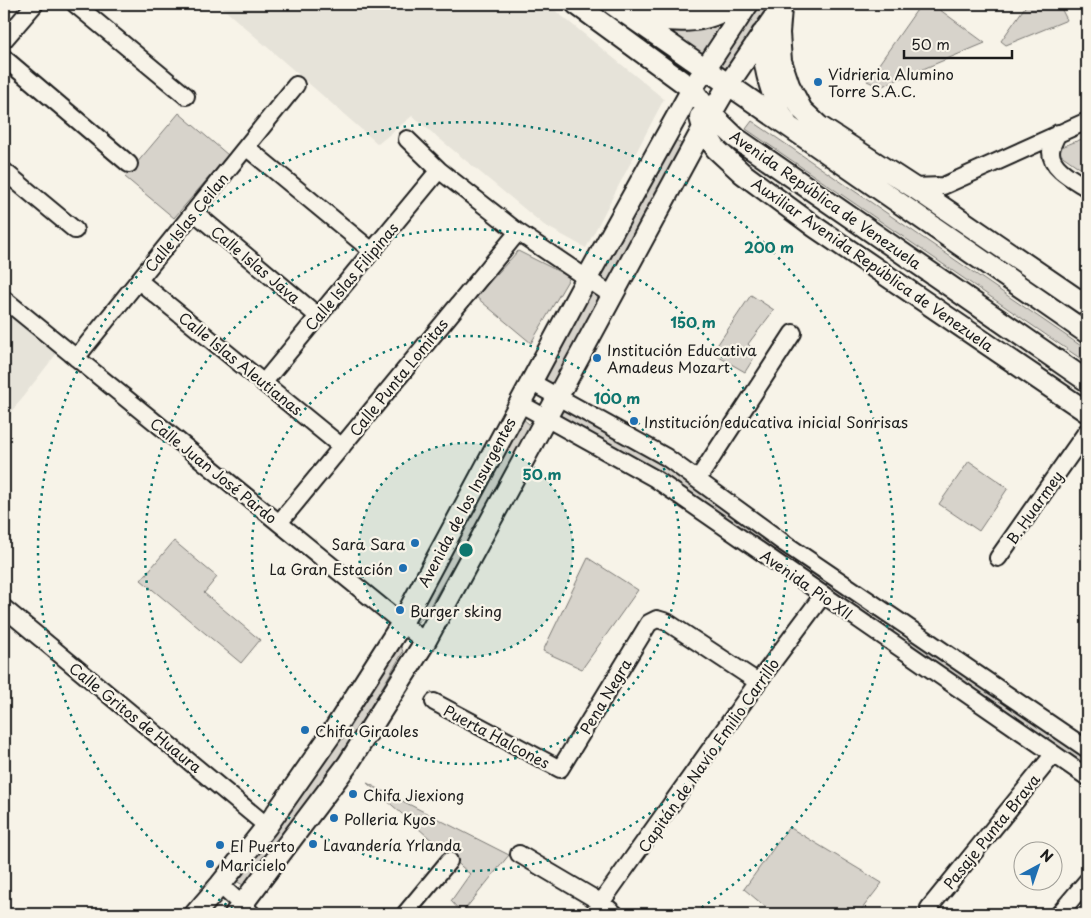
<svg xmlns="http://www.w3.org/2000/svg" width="1091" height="918" font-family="'Playpen Sans',sans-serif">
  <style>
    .built { fill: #e6e3d9 }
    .green { fill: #d7d3cb; stroke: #7a7874 }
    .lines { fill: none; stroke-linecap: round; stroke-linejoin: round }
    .minor-casing { stroke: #1c1c1c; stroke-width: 20 }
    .major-casing { stroke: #1c1c1c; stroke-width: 24 }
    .minor { stroke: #f7f3e8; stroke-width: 16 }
    .major { stroke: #f7f3e8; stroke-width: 20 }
    .ring { fill: none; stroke: #0f766e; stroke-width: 2.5; stroke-dasharray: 2.5 5 }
    .poi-dot { fill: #1f6fb2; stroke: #f7f3e8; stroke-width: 2 }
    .labels { text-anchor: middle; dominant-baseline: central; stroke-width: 4.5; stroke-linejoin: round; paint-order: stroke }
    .poi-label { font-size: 15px; fill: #1c1c1c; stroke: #f7f3e8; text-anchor: start }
    .street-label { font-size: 15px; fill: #1c1c1c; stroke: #f7f3e8 }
    .centre { fill: #0f766e; stroke: #f7f3e8; stroke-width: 2.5 }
    .ring-label { font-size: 15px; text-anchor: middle; font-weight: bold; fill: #0f766e; stroke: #f7f3e8; stroke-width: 4.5; stroke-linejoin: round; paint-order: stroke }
  </style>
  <rect width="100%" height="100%" fill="#f7f3e8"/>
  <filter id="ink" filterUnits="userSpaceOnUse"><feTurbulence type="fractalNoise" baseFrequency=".02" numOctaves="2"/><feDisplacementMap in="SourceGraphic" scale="10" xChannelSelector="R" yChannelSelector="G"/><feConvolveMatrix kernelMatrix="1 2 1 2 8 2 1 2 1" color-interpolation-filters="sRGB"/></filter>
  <g filter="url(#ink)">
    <path class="built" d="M218 4H547L664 99 586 248 544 225 412 116 378 144Z
      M4 311 57 353 4 421Z"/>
    <path class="green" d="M754 4H773L727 71 716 59Z
      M921 4H932L985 43 880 87 867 81Z
      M1027 4H1059L1067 20 1006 45 1001 41Z
      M725 20 703 54 667 30Z
      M179 113 228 155 174 218 125 177Z
      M752 121 1087 350V363L746 129Z
      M671 136 685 147 554 386 540 378Z
      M1087 137V173L1054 150Z
      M518 251 570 277 531 343 476 297Z
      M751 295 774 310 748 344 757 353 745 372 712 353Z
      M564 406C679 468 784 546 891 621L894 631 884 629 641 464 558 414Z
      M521 417 530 425 525 441 423 618 416 623 415 614Z
      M969 461 1008 488 979 531 939 504Z
      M174 541 217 577 204 593 260 640 241 663 141 580Z
      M588 558 638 590 582 669 543 651Z
      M918 637 1087 754V765L914 647 908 639Z
      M400 643 403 652 357 730 303 814 250 889 236 881Z
      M367 783 509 855 462 913 451 901 470 874Z
      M789 827 882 883 858 914H774L744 889Z"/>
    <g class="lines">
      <g class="minor-casing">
        <path id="minor" d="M75 4 186 96
          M658 4C679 8 693 10 713 4
          M4 40 35 4
          M4 58 129 164
          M1058 133C1055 139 1051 146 1051 152 1051 169 1075 180 1087 188
          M407 139 439 170 518 232 613 296
          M246 147 372 251
          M4 171 75 230
          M913 187 943 186 1087 121
          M194 212 318 316
          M139 281 342 447
          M4 299 425 642
          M76 358 296 85
          M264 382 439 170
          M531 382 666 457 784 543 1087 749
          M519 403 654 478 1087 777
          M698 479 793 333
          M279 523 518 232
          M998 558 1087 431
          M4 608 267 826
          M434 702 560 769 649 623 657 619 667 622 758 682
          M519 854 602 903 615 914
          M220 885 252 914
          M929 908 1053 755
          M405 914 449 861
          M593 914 758 682 823 595
          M1059 914 1087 881"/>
      </g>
      <g class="major-casing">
        <path id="major" d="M576 4 692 89 711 114 736 138 1087 381
          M612 4 1087 333
          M781 8 779 33 781 61 789 85 802 110 819 126 913 187 1087 306
          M636 12C667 24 706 26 733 4
          M762 34C763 67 770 96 787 124
          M700 117 703 128 716 149 742 173 815 227 1087 412
          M195 914 220 885 267 826 332 733 402 623 587 278 692 89 748 4
          M235 914 348 764 425 642 703 128 728 85 783 4"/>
      </g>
      <use href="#minor" class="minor"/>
      <use href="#major" class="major"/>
    </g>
  </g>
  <circle cx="466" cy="550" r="107" fill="#0f766e" fill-opacity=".12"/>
  <g class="ring">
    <circle cx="466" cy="550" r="107"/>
    <circle cx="466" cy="550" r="214"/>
    <circle cx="466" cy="550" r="321"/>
    <path d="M239 913A428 428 0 1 1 693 913"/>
  </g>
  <g class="poi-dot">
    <circle cx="818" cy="82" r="5"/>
    <circle cx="597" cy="358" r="5"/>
    <circle cx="634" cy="421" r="5"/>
    <circle cx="415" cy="543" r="5"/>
    <circle cx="403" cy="568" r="5"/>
    <circle cx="400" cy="610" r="5"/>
    <circle cx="305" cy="730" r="5"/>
    <circle cx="353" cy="794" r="5"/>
    <circle cx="334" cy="818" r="5"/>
    <circle cx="313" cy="844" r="5"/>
    <circle cx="220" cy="845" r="5"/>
    <circle cx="210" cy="864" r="5"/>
  </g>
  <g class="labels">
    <g class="poi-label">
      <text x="828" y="73">Vidrieria Alumino<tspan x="828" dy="17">Torre S.A.C.</tspan></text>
      <text x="607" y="349">Institución Educativa<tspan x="607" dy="17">Amadeus Mozart</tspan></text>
      <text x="644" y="421">Institución educativa inicial Sonrisas</text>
      <text x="405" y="543" text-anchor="end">Sara Sara</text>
      <text x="393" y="568" text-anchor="end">La Gran Estación</text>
      <text x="410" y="610">Burger sking</text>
      <text x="315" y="730">Chifa Giraoles</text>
      <text x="363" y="794">Chifa Jiexiong</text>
      <text x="344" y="818">Polleria Kyos</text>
      <text x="323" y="844">Lavandería Yrlanda</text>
      <text x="230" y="845">El Puerto</text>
      <text x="220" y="864">Maricielo</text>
    </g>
    <g class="street-label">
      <text transform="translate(826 199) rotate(35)">Avenida República de Venezuela</text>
      <text transform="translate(186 222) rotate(-51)">Calle Islas Ceilan</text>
      <text transform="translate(256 264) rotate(40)">Calle Islas Java</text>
      <text transform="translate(873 264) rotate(35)">Auxiliar Avenida República de Venezuela</text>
      <text transform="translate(351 276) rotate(-50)">Calle Islas Filipinas</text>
      <text transform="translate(241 363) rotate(39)">Calle Islas Aleutianas</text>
      <text transform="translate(398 377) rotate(-51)">Calle Punta Lomitas</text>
      <text transform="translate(214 470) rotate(39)">Calle Juan José Pardo</text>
      <text transform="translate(466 502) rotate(-62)">Avenida de los Insurgentes</text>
      <text transform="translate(1034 507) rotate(-55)">B. Huarmey</text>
      <text transform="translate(807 584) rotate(35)">Avenida Pio XII</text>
      <text transform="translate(605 696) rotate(-59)">Pena Negra</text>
      <text transform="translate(136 717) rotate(39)">Calle Gritos de Huaura</text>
      <text transform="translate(497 736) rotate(28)">Puerta Halcones</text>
      <text transform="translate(708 755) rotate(-55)">Capitán de Navío Emilio Carrillo</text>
      <text transform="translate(991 831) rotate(-51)">Pasaje Punta Brava</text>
    </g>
  </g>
  <circle cx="466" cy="550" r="8" class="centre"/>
  <g class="ring-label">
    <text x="769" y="253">200 m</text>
    <text x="693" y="328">150 m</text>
    <text x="617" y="404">100 m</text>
    <text x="542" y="480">50 m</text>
  </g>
  <rect width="1091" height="918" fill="none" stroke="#f7f3e8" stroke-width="20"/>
  <rect x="10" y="10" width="1071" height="898" fill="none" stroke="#1c1c1c" stroke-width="2" filter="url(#ink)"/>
  <g transform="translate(1038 866) rotate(40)"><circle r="24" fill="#f7f3e8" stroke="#9f9d96"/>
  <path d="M0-4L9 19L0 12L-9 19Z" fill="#1f6fb2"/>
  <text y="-8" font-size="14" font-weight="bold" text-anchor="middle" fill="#1c1c1c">N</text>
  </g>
  <path d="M904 50v8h108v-8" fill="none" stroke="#1c1c1c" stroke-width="2.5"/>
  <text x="911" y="50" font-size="15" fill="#1c1c1c" stroke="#f7f3e8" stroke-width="4" paint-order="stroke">50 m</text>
</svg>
